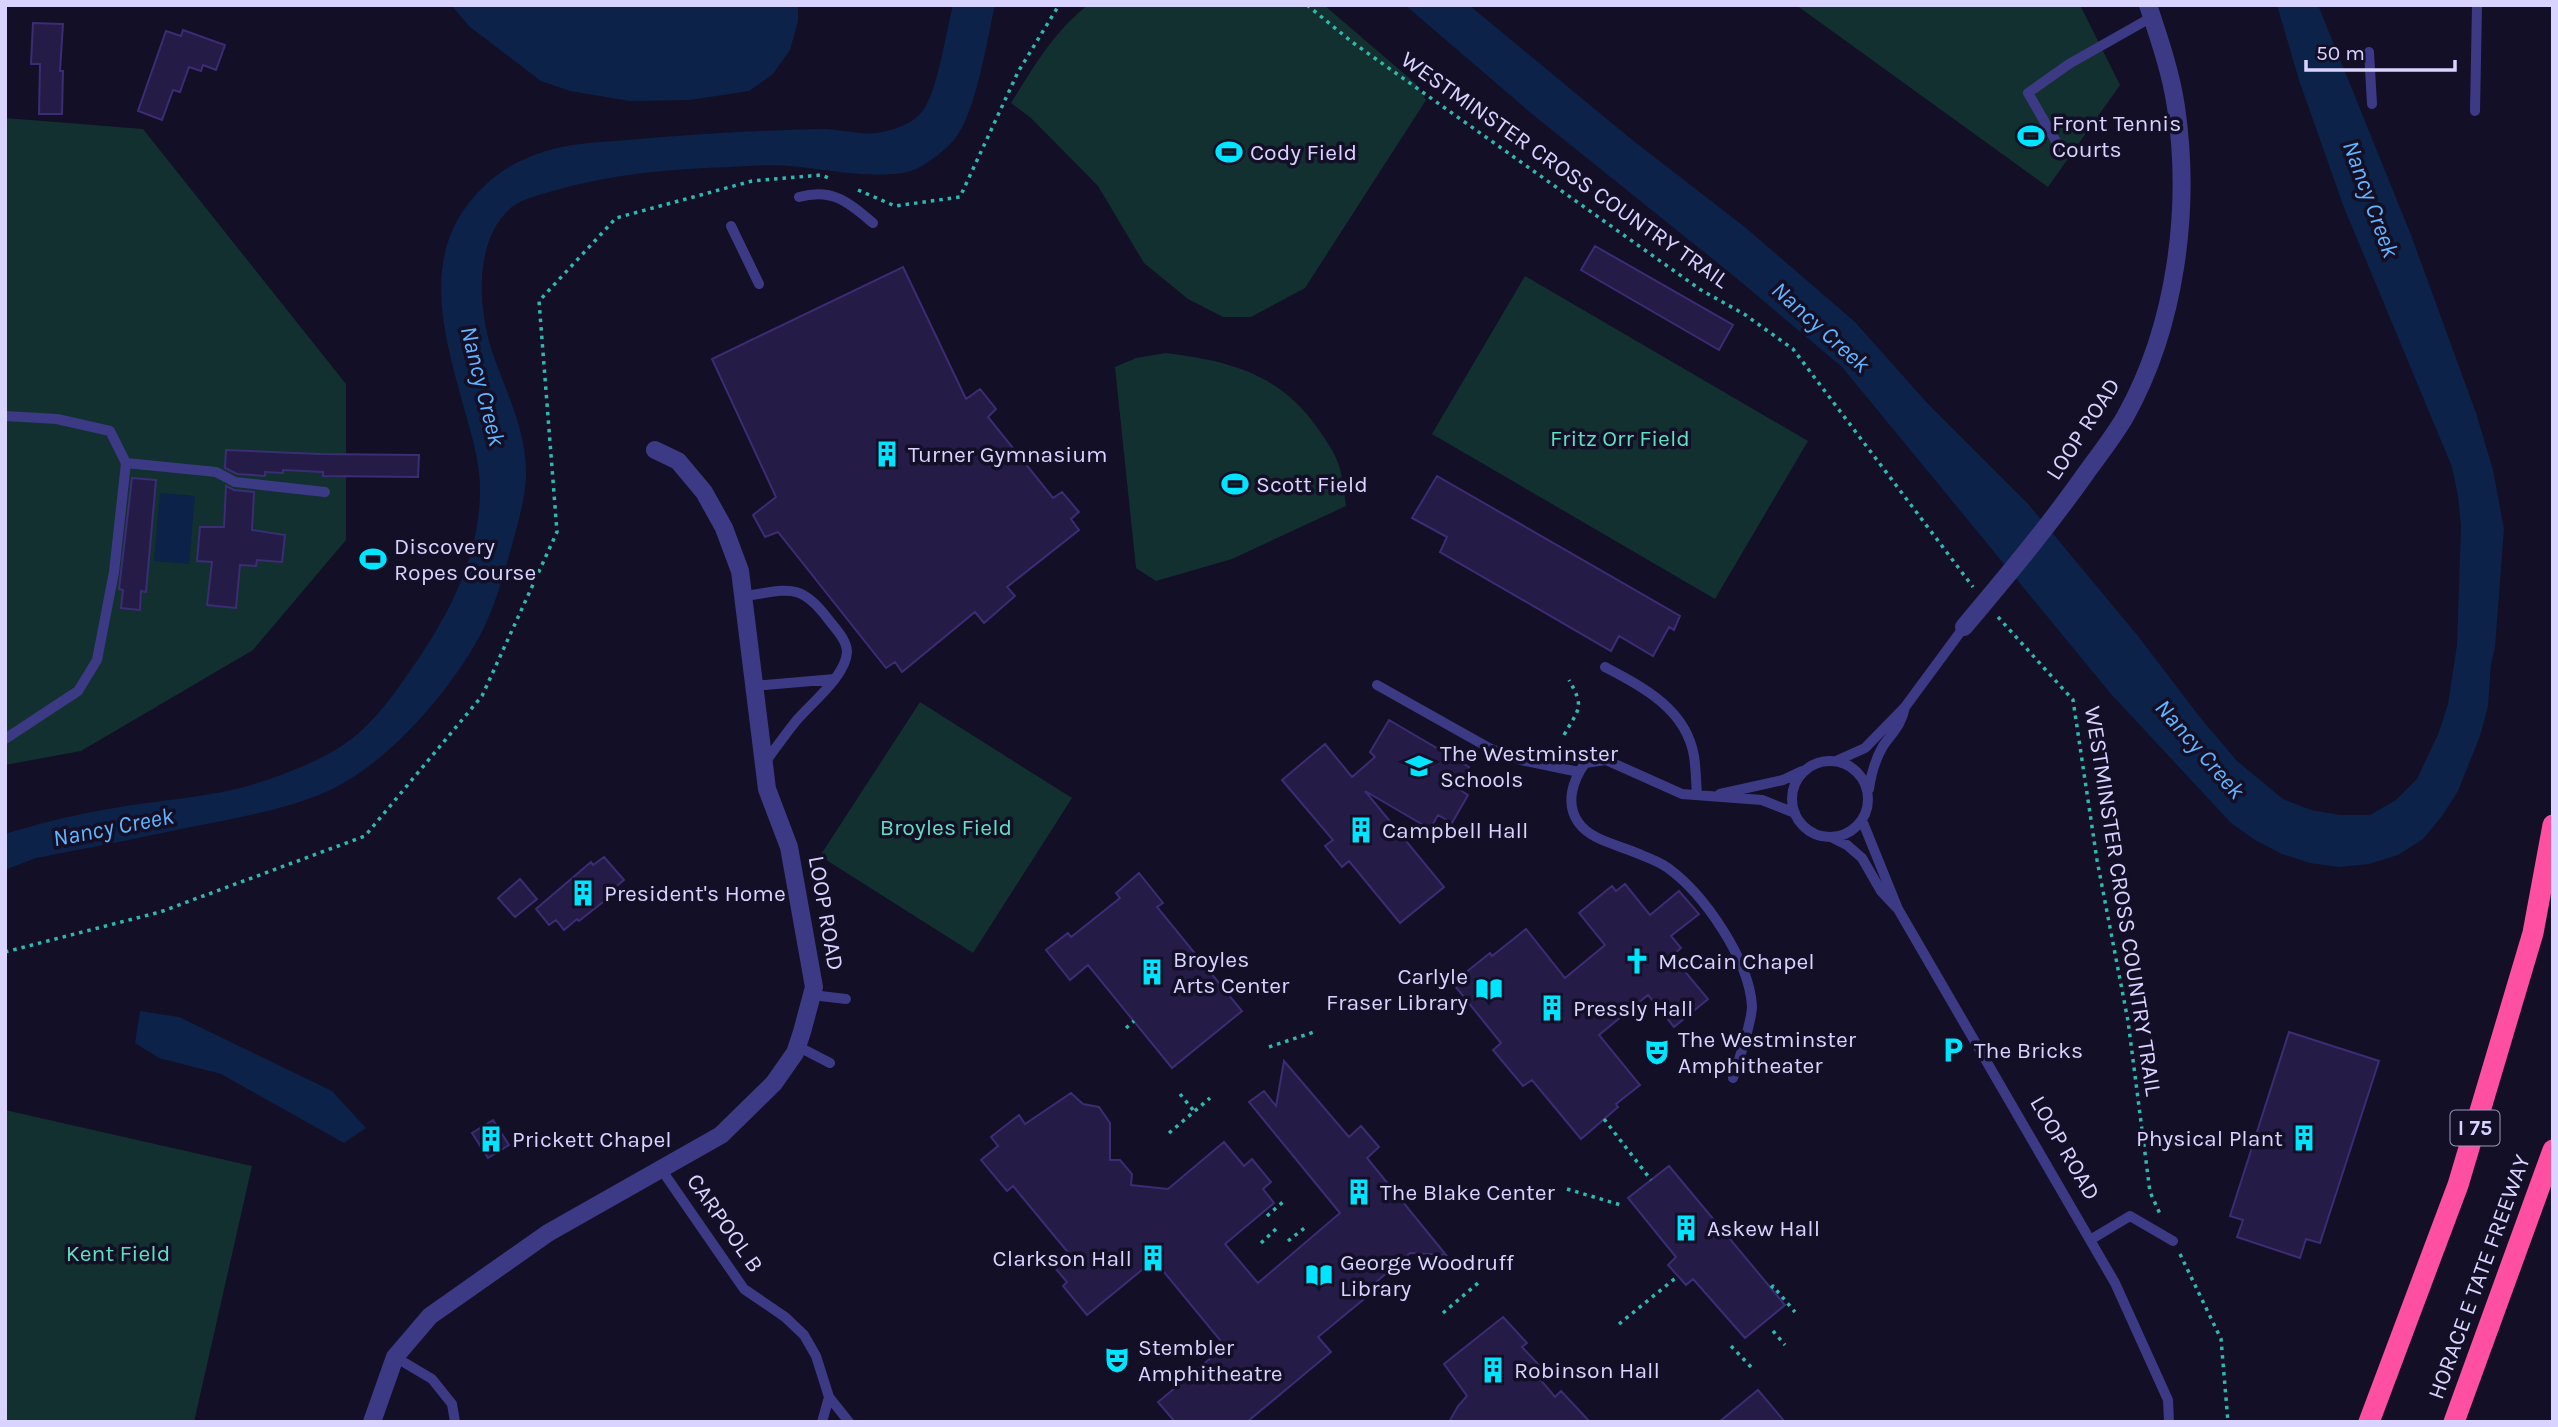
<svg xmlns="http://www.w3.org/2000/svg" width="2558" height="1427" font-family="Karla,sans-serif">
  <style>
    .green { fill: #12302f }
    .water { fill: #0c2248 }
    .building { fill: #241b47; stroke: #3b2d73; stroke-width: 2 }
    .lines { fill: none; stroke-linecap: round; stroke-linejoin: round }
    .path { stroke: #2fb8b0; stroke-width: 3.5; stroke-dasharray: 3.5 5; stroke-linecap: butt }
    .service { stroke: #3d3a85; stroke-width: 10 }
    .minor { stroke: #3d3a85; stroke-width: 18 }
    .motorway { stroke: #ff4fa3; stroke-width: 21 }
    .labels { text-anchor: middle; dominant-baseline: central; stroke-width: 7; stroke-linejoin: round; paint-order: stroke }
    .shield { fill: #130f26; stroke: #9e99be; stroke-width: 2 }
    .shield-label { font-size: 21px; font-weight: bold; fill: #d9d4ff }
    .poi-label { font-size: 23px; fill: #d9d4ff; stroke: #130f26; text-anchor: start }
    .street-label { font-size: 23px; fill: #d9d4ff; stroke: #130f26 }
    .park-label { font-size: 23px; fill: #5fe0c0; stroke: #130f26 }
    .water-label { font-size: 24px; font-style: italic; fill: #62b6ff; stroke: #130f26 }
  </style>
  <rect width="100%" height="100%" fill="#130f26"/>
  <path class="green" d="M1088 5H1324L1415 83 1426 100 1305 288 1251 317H1223L1188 299 1144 263 1098 186 1031 118 1011 103C1033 68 1054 31 1088 5Z
    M1796 5H2080L2120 85 2048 187Z
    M5 118 143 129 346 384V540L253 650 81 751 5 765Z
    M1525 276 1808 441 1715 599 1432 434Z
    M1166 353C1230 361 1281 374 1319 430 1326 440 1334 452 1338 463 1343 476 1344 492 1346 506L1232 559 1156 581 1136 568 1115 367 1136 358Z
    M920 702 1072 798 973 953 820 856Z
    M5 1110 252 1166 194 1422H5Z"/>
  <path class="water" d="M451 5H798V21L790 50 773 74 749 91 690 100 630 101 570 91 541 81 470 27Z
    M953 5H995C987 40 976 114 954 140 945 150 929 163 916 169 886 182 824 169 791 166 770 164 749 166 728 167 669 169 613 174 556 190 543 194 524 198 512 207 474 238 478 306 491 348 505 391 527 429 526 476 525 500 518 523 512 545 502 581 492 617 473 648 441 701 385 765 328 791 285 810 237 818 191 827 140 838 88 848 36 858L5 870V834C37 824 69 816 103 810 148 801 195 799 240 788 271 780 313 764 340 747 374 726 399 687 421 655 454 605 480 551 480 490 480 464 473 440 466 415 443 331 414 245 492 179 507 166 527 157 546 151 575 142 608 142 638 139 700 134 761 130 823 129 841 129 859 135 877 133 894 130 914 124 924 109 938 88 946 32 953 5Z
    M1405 5H1469L1631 139 1746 228 1855 322 1928 404 2029 505 2138 636 2199 716 2237 761 2283 799 2311 810 2340 815H2370L2396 800 2417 779 2439 732 2448 704 2457 645 2461 526 2458 496 2452 467 2343 205 2299 80 2277 5H2318L2411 235 2476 413 2493 470 2504 529 2495 647 2491 664 2488 706 2480 736 2458 791 2442 816 2423 839 2398 855 2369 864 2340 867 2310 863 2282 854 2255 840 2231 823 2111 694 1842 367 1735 277 1532 114Z
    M160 493 195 496 189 564 154 561Z
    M140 1011 179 1017 332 1091 366 1128 344 1143 221 1074 159 1058 135 1043Z"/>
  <path class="building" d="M33 23 63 24 60 71H63L62 114H39L40 64H31Z
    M183 30 225 45 216 70 203 65 201 71 189 67 180 92 173 90 162 120 138 111 166 31 181 36Z
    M1595 246 1733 325 1719 350 1581 270Z
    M903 267 966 399 980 389 996 409 988 417 1053 498 1062 492 1079 512 1071 519 1079 530 1007 587 1015 596 984 623 975 612 902 672 895 662 886 668 778 532 765 537 753 515 776 497 712 359Z
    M226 450 320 454 419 455 418 477 323 476V472L283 470V473L265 472V476L237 474 225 468Z
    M1437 476 1680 616 1674 630 1669 627 1653 656 1619 636 1611 651 1440 552 1447 537 1412 518Z
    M132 478 156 480 146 592 141 591 140 610 121 608 123 590 119 589Z
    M226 486 234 490 254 492 252 530 285 535 282 562 257 560 256 566 240 565 236 608 207 605 212 562 197 561 200 527H224Z
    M1389 720 1469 767 1457 788 1468 795 1452 823 1438 815 1430 829 1365 791 1444 887 1400 923 1349 861 1342 867 1325 846 1333 840 1282 780 1325 744 1352 777 1375 757 1370 752Z
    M604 857 624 880 610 892 613 894 579 921 577 919 564 930 556 920 549 925 536 909 591 862 593 865Z
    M1139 873 1163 903 1157 907 1242 1011 1172 1068 1088 965 1070 980 1046 950 1068 933 1071 937 1120 898 1116 893Z
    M520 879 537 899 515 917 498 898Z
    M1625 884 1650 915 1679 891 1699 914 1671 936 1681 948 1672 956 1708 999 1674 1027 1648 995 1599 1035 1640 1085 1616 1104 1618 1107 1581 1139 1532 1080 1523 1086 1493 1050 1501 1043 1455 986 1456 985 1454 982 1490 953 1492 956 1526 929 1565 978 1605 945 1579 913 1612 886 1616 891Z
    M2289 1032 2379 1061 2320 1243 2306 1239 2300 1258 2237 1237 2243 1220 2230 1216Z
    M1284 1061 1349 1137 1361 1126 1379 1147 1367 1158 1446 1255 1410 1253 1361 1295 1364 1299 1318 1337 1331 1352 1247 1422H1175L1158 1402 1225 1346 1154 1260 1087 1315 1063 1286 1067 1282 1056 1269 1071 1256 1013 1186 1007 1191 981 1160 998 1146 991 1137 1019 1115 1025 1124 1071 1093 1083 1104 1099 1107 1110 1123V1160H1120L1132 1174 1131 1185 1168 1189 1224 1142 1244 1166 1252 1159 1271 1182 1263 1189 1274 1203 1225 1244 1258 1283 1340 1213 1249 1102 1264 1091 1276 1106Z
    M493 1120 509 1145 488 1158 472 1133Z
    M1669 1166 1785 1305 1745 1338 1693 1279 1686 1285 1668 1265 1676 1257 1628 1198Z
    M1503 1317 1527 1343 1522 1347 1541 1367 1534 1372 1555 1397 1561 1391 1590 1422H1449L1458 1406 1467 1396 1444 1364Z
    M1758 1390 1785 1422H1719Z"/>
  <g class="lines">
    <path class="path" d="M1307 5 1352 42 1701 290 1744 314 1793 349 1973 587
      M858 190 895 206 960 197 1018 72 1059 5
      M1998 617 2073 700 2097 860 2128 1021 2150 1192 2161 1216
      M1564 735C1579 708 1585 708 1569 680
      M5 952 160 912 365 836 482 696 557 532 539 301 616 218 752 181 821 175 831 179
      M1126 1028 1134 1021
      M1269 1047 1317 1031
      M1180 1094 1194 1111
      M1604 1119 1651 1180
      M1169 1133 1210 1098
      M1567 1189 1621 1205
      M1267 1216 1284 1201
      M1288 1241 1307 1226
      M1261 1243 1277 1228
      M2180 1254 2221 1339 2228 1422
      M1771 1288 1773 1286 1795 1312
      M1443 1313 1478 1283
      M1619 1324 1678 1276
      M1773 1331 1785 1345
      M1731 1346 1753 1369"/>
    <path class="service" d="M2369 52 2372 104
      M2475 111 2477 5
      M2061 150 2028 93 2069 64 2152 17
      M799 197C833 188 848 202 873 223
      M731 226 759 284
      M5 416 57 419 110 431 126 463 114 572 97 660 78 691 5 739
      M126 463 216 472 235 482 325 492
      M743 596C786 591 799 580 828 619 835 628 847 640 847 652 846 676 811 703 796 721 785 735 774 750 764 764
      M1605 667C1643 687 1686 709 1694 756 1696 769 1696 782 1697 795
      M1377 685 1491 749 1521 760 1579 772
      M753 686 835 679
      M1836 761 1865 748 1905 707 1964 627
      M1792 799a38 38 0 1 1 76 0a38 38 0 1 1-76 0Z
      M1869 789C1871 774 1875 760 1883 746 1893 732 1902 724 1905 707
      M1720 794 1783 780 1802 771
      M1862 820 1898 909 2115 1283 2168 1400 2169 1422
      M1831 837 1847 845 1862 858 1881 891 1896 907
      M812 995 846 999
      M797 1046 830 1063
      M1733 1078C1738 1063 1752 1019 1752 1006 1749 960 1705 895 1668 868 1660 862 1649 858 1639 854 1620 845 1591 841 1578 822 1565 803 1573 780 1585 763L1606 760 1682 794 1762 800 1795 813
      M661 1169 744 1289 785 1317 804 1335 816 1356 829 1397
      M2090 1240 2130 1216 2173 1241
      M395 1357 432 1379 452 1404 455 1422
      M822 1422 829 1397 849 1422"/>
    <path class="minor" d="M1964 627C2006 577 2048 527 2086 473 2099 455 2114 436 2125 417 2176 326 2191 209 2176 107 2171 73 2159 38 2148 5
      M372 1422 395 1357 430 1316 548 1233 721 1135 774 1083 795 1053 802 1032 814 987 789 847 767 789 740 571 724 528 704 492 678 461 655 450"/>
    <path class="motorway" d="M2369 1422 2458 1185 2533 933 2553 825
      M2454 1422 2553 1150"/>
  </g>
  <defs>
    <g id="stadium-bare" transform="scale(2.1)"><path d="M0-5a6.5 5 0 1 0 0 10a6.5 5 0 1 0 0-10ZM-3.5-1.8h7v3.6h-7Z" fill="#00e5ff" stroke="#130f26" stroke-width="2.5" paint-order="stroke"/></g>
    <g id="building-bare" transform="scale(2.1)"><path d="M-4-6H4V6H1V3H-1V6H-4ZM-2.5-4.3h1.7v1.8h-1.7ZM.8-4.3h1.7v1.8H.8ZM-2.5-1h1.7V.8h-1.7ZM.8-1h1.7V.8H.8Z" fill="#00e5ff" stroke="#130f26" stroke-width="2.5" paint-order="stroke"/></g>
    <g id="school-bare" transform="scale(2.1)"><path d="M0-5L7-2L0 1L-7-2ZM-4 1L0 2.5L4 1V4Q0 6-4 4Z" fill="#00e5ff" stroke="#130f26" stroke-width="2.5" paint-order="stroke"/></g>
    <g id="church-bare" transform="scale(2.1)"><path d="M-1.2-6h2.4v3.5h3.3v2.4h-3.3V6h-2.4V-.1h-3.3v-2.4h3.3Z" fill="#00e5ff" stroke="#130f26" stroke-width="2.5" paint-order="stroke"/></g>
    <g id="library-bare" transform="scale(2.1)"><path d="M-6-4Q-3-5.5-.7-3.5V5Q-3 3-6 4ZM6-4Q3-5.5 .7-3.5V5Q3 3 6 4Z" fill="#00e5ff" stroke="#130f26" stroke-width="2.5" paint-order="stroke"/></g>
    <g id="parking-bare" transform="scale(2.1)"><path d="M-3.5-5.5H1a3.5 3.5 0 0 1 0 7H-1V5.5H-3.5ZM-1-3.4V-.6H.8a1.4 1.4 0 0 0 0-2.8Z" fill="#00e5ff" stroke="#130f26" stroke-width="2.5" paint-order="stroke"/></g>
    <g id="theatre-bare" transform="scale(2.1)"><path d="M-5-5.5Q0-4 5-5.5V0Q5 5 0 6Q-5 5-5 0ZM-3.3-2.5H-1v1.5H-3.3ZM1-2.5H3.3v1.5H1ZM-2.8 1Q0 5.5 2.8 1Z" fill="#00e5ff" stroke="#130f26" stroke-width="2.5" paint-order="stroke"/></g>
  </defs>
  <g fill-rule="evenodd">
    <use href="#stadium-bare" x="2031" y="136"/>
    <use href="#stadium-bare" x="1229" y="152"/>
    <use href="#building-bare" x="887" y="454"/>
    <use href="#stadium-bare" x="1235" y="484"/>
    <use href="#stadium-bare" x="373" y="559"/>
    <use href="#school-bare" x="1419" y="766"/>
    <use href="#building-bare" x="1361" y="830"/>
    <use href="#building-bare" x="583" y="893"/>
    <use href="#church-bare" x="1637" y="961"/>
    <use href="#building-bare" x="1152" y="972"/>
    <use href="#library-bare" x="1489" y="989"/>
    <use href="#building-bare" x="1552" y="1008"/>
    <use href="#parking-bare" x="1953" y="1050"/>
    <use href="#theatre-bare" x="1657" y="1052"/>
    <use href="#building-bare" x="2304" y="1138"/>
    <use href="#building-bare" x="491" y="1139"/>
    <use href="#building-bare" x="1359" y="1192"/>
    <use href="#building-bare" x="1686" y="1228"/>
    <use href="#building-bare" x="1153" y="1258"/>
    <use href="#library-bare" x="1319" y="1275"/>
    <use href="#theatre-bare" x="1117" y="1360"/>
    <use href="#building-bare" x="1493" y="1370"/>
  </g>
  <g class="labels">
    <rect class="shield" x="2450.5" y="1110.5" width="49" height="35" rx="5"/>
    <g class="shield-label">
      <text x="2475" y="1128">I 75</text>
    </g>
    <g class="poi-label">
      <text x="2052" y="123">Front Tennis<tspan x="2052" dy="26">Courts</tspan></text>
      <text x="1250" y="152">Cody Field</text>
      <text x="908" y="454">Turner Gymnasium</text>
      <text x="1256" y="484">Scott Field</text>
      <text x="394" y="546">Discovery<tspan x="394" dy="26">Ropes Course</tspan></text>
      <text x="1440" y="753">The Westminster<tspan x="1440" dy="26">Schools</tspan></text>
      <text x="1382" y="830">Campbell Hall</text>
      <text x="604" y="893">President's Home</text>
      <text x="1173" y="959">Broyles<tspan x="1173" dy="26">Arts Center</tspan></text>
      <text x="1658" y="961">McCain Chapel</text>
      <text x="1468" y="976" text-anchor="end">Carlyle<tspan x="1468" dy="26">Fraser Library</tspan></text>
      <text x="1573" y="1008">Pressly Hall</text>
      <text x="1678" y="1039">The Westminster<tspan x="1678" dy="26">Amphitheater</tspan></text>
      <text x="1974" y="1050">The Bricks</text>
      <text x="2283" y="1138" text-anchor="end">Physical Plant</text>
      <text x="512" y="1139">Prickett Chapel</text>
      <text x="1380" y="1192">The Blake Center</text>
      <text x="1707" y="1228">Askew Hall</text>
      <text x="1132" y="1258" text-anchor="end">Clarkson Hall</text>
      <text x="1340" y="1262">George Woodruff<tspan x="1340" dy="26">Library</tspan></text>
      <text x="1138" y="1347">Stembler<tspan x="1138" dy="26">Amphitheatre</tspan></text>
      <text x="1514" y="1370">Robinson Hall</text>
    </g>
    <g class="street-label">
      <text transform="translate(1565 170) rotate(35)">WESTMINSTER CROSS COUNTRY TRAIL</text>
      <text transform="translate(2083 429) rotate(-57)">LOOP ROAD</text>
      <text transform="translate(2123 901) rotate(81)">WESTMINSTER CROSS COUNTRY TRAIL</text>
      <text transform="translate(826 913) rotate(80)">LOOP ROAD</text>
      <text transform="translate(2065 1148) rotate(60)">LOOP ROAD</text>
      <text transform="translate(725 1223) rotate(55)">CARPOOL B</text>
      <text transform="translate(2479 1277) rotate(-70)">HORACE E TATE FREEWAY</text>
    </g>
    <g class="park-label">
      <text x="1620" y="438">Fritz Orr Field</text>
      <text x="946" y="827">Broyles Field</text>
      <text x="118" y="1253">Kent Field</text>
    </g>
    <g class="water-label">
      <text transform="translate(2371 199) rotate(70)">Nancy Creek</text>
      <text transform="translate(1821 327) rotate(42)">Nancy Creek</text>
      <text transform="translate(483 386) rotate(76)">Nancy Creek</text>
      <text transform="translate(2200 749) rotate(49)">Nancy Creek</text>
      <text transform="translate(113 827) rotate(-11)">Nancy Creek</text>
    </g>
  </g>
  <rect width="2558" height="1427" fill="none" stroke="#d9d4ff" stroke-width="14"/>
  <path d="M2306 60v10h149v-10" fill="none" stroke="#d9d4ff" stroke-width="3.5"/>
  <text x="2316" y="60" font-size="21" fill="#d9d4ff" stroke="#130f26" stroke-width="5" paint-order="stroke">50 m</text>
</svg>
